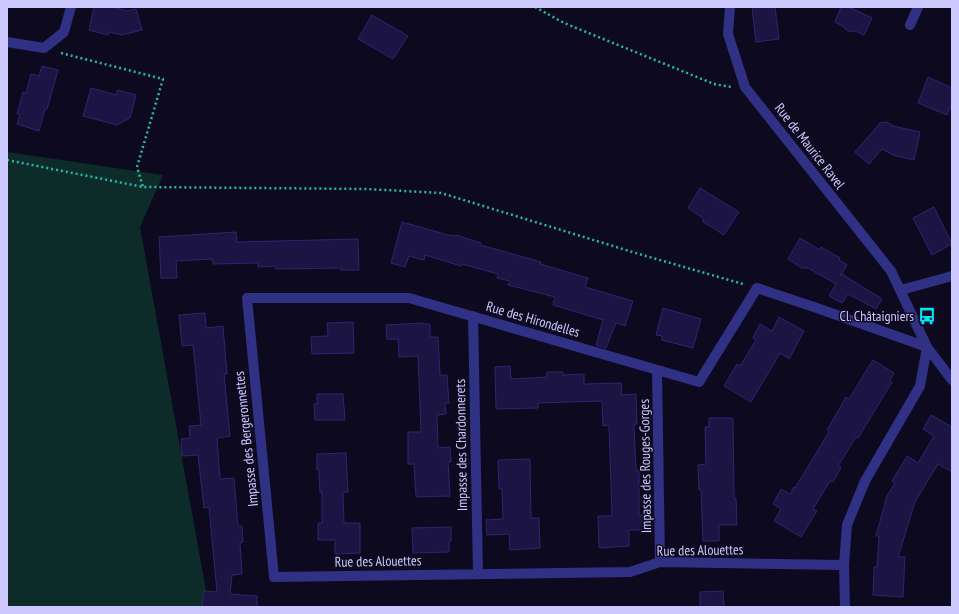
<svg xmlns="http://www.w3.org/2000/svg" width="959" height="614" font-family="'PT Sans Narrow',sans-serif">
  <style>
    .green { fill: #0d2b28 }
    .building { fill: #1c1443; stroke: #302471 }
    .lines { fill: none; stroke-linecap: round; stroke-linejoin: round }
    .path { stroke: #21bcac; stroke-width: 2.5; stroke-dasharray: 2 3; stroke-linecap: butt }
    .minor { stroke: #303084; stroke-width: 10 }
    .labels { text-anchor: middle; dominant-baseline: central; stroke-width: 3; stroke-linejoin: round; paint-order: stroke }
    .street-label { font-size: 14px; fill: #cdc9ff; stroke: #0d0a20 }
    .poi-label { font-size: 14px; fill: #cdc9ff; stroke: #0d0a20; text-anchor: end }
  </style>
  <rect width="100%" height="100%" fill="#0d0a20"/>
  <path class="green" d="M7 152 163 175 140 227 209 607H7Z"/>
  <path class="building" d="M94 7H113L127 11 136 9 142 30 122 35 109 32 108 35 89 30Z
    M752 7H775L779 39 756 42Z
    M841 7H849L872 18 864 35 855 31 851 32 845 29 843 26 835 22Z
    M372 15 408 36 393 59 358 39Z
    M42 66 58 70 47 109H45L39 131 17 124 20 114H17L23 92 26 93 31 74 39 76Z
    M928 77 952 88V104L947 115 918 103Z
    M91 88 116 95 118 90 136 95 130 118 117 125 83 116Z
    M887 122 893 126 920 132 914 160 893 155 882 149 869 164 855 152 880 123Z
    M700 188 739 212 724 235 702 221 704 219 688 208Z
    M934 207 952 244 932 255 913 218Z
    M402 222 448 235 455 236 456 235 481 243V245L541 262 540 264 588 278 585 287 633 301 625 326 616 323 606 348 596 345 603 320 553 305 555 297 508 285 510 281 497 278 498 274 462 264 461 266 425 255 424 260 409 256 405 267 391 263Z
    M236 232 237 242 358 239 359 270H341V268L276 269 275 266 258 267V263L213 264 212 259 176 261 177 278H161L159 237Z
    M800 238 820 250 821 247 840 258 839 260 847 265 840 276 842 274 882 299 876 309 848 294 842 303 829 296 836 284 808 268H802L788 259Z
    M663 308 701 319 693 348 662 340V336L656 335Z
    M205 313 206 328 223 326 227 374H224L230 436 217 438 220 479 234 478 238 526H242L243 542 240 543 242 574 232 575 230 594 257 596V607H202L204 591 217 592 209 507 204 508 198 455 182 456 181 439 190 438 189 426 201 425 193 345 182 346 179 315Z
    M779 317 804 331 789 359 780 353 751 402 724 386 737 364 740 366 756 340 753 338 760 324 772 331Z
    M353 322 354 353 312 354 311 337 328 336 327 323Z
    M423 323V324H430V337H438L440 375H447L449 403H445L446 414 437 415 438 448 450 447 451 462H448L450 496 416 497 414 464H408V432H421L418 356 399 357 398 339H387L386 325Z
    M873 360 894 373 890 380 892 382 858 438 856 437 838 466 841 468 833 482 830 481 813 509 817 511 801 537 774 521 781 509 773 504 781 489 790 494 794 487 795 488 829 432 827 430 846 397 849 399Z
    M510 366 511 379 547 377V372H563V375L584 374V384L621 383 622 395 636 394 637 424H634L636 470H639V515H651V530H629V546L599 548 598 516H612L609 425 603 426 602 401 538 403V408L496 409 495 367Z
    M317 394H343L345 420H315L314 404H317Z
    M931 415 952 427V472L938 464 915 502 898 557H905L903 597 873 595 874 567H877L879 536H876L887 496 895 483 892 481 907 456 918 463 934 436 923 429Z
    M709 418H733L734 498H736L737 525H719V541H703L701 490H699L698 465 706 464 705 427H709Z
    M346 453 348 492H343L344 523H360V553L335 554V540H318V523H322V492H320L319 470H317V454Z
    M530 459 531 518H539L540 548 510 550 509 534 487 535 486 520 503 519 502 489H499L498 460Z
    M451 527V541L449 542V552L413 553 412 528Z
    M723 591 724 607H700V592Z"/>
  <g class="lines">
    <path class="path" d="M535 7 564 23 714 84 731 87
      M61 53 163 79 137 167 143 187
      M7 160 143 187 367 189 441 193 639 254 743 284"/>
    <path class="minor" d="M730 7 728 34 745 87 891 271 927 347 952 380
      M910 25 918 7
      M7 42 44 48 64 32 71 7
      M757 288 814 307 927 347 920 386 865 481 847 525 844 565 660 562 630 572 274 577 247 298H409L699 382Z
      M901 290 952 276
      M473 316 478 574
      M657 370 660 562
      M844 565 845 607"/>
  </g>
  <defs>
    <g id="bus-bare" transform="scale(1.38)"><path d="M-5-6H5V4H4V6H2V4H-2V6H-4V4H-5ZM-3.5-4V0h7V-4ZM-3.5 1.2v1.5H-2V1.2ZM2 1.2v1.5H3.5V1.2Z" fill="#00e5f4" stroke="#0d0a20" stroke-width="2.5" paint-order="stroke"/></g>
  </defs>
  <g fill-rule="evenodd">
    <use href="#bus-bare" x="927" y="316"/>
  </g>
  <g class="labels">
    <g class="street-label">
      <text transform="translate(810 146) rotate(52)">Rue de Maurice Ravel</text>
      <text transform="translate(533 319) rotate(16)">Rue des Hirondelles</text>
      <text transform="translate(246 439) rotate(-96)">Impasse des Bergeronnettes</text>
      <text transform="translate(461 445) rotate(-91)">Impasse des Chardonnerets</text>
      <text transform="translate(645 466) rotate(-91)">Impasse des Rouges-Gorges</text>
      <text transform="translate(700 550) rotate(-1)">Rue des Alouettes</text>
      <text transform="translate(378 561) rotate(-1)">Rue des Alouettes</text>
    </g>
    <g class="poi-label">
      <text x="914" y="316">Cl. Châtaigniers</text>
    </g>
  </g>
  <rect width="959" height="614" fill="none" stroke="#cdc9ff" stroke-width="16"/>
</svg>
